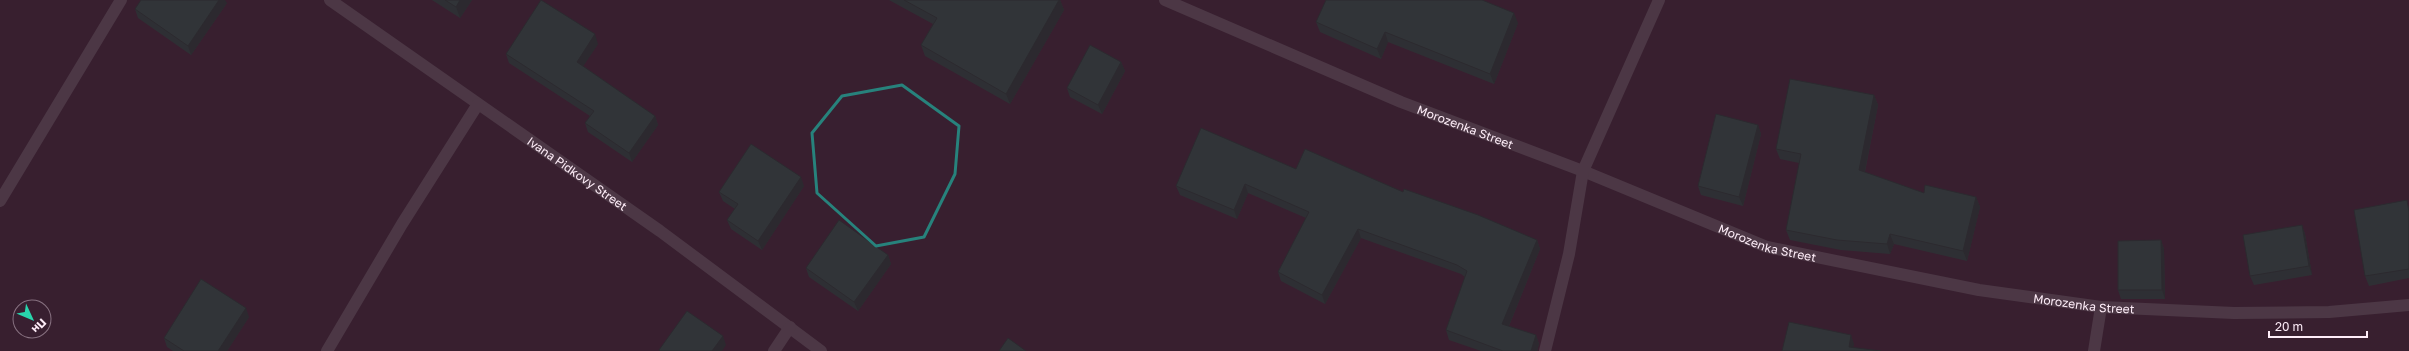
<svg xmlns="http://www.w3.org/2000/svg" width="2409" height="351" font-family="'Golos Text',sans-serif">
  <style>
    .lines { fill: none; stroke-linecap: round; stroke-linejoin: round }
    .street { stroke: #64565f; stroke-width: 12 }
    .wall { fill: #23443a }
    .shaded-wall { fill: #1d372f }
    .building { fill: #294f43; stroke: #1d372f }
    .marked { fill: none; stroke: #27827c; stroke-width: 3; stroke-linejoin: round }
    .labels { text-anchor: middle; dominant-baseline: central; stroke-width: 4; stroke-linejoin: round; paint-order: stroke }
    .street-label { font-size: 12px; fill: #feedf8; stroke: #381f30 }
  </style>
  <rect width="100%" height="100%" fill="#381f30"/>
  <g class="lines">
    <g class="street">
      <path id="s1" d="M330 0 660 231 821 351"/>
      <path id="s2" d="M1165 0 1401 102 1583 171 1767 247 1979 290 2101 307 2234 313 2329 312 2409 305"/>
      <path d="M0 201 121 0"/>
      <path d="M327 351 402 224 478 104"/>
      <path d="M774 351 790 327"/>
      <path d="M1545 351 1569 254 1583 171 1659 0"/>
      <path d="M2094 351 2101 307"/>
    </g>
  </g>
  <path class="wall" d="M432 0H472L460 18Z
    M889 0H1060L1064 10 1010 104 925 56 921 45 933 24Z
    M227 3 191 55 138 18 135 9Z
    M1316 22 1518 23 1494 84 1388 42 1381 59 1320 32Z
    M598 44 583 66 655 116 658 125 632 162 588 132 585 123 590 116 509 63 506 54Z
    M1121 62 1125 71 1102 114 1070 97 1067 88Z
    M1874 95 1878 105 1865 172 1924 193 1976 197 1980 207 1967 261 1894 244 1890 254 1841 250 1790 240 1786 230 1799 163 1780 159 1776 149Z
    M1758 125 1761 134 1743 206 1701 195 1698 186Z
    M1296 169 1403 192 1537 240 1540 249 1509 326 1536 335 1539 344 1537 351H1481L1449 340 1446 330 1465 277 1461 274 1361 238 1325 304 1281 281 1278 272 1306 218 1248 193 1237 219 1180 195 1176 186Z
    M804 186 762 250 731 229 727 220 735 209 723 201 719 192Z
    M2409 206V278L2369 286 2365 276Z
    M2302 225 2305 234 2312 275 2254 285 2250 276Z
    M2161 240 2164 249 2165 299H2121L2118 290Z
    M888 255 891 264 858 311 809 277 806 268Z
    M249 317 227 351H173L167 347 164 338Z"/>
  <path class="shaded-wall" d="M219 0H225L227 3 191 55 188 46Z
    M460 0H472L460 18 456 7Z
    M1059 0H1060L1064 10 1010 104 1006 94Z
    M1514 13 1518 23 1494 84 1490 74Z
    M1385 32 1388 42 1381 59 1377 49Z
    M595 34 598 44 580 71 577 62Z
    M1121 62 1125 71 1102 114 1098 105Z
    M1874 95 1878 105 1863 180 1859 170Z
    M655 116 658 125 632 162 629 153Z
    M1758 125 1761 134 1743 206 1739 197Z
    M801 177 804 186 762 250 758 241Z
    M1245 184 1248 193 1237 219 1234 210Z
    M1976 197 1980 207 1967 261 1963 251Z
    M2302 225 2305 234 2312 275 2309 266Z
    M1358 229 1361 238 1325 304 1322 295Z
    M1890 234 1894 244 1890 254 1887 244Z
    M1537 240 1540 249 1506 333 1502 324Z
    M2161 240 2164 249 2165 299 2162 290Z
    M888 255 891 264 858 311 854 302Z
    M246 308 249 317 227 351H218Z
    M1536 335 1539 344 1537 351H1531Z
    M1851 335 1854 344 1853 351 1849 347Z
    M723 336 726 345 722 351H712Z"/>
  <path class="building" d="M141 0H219L188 46 135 9Z
    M445 0H460L456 7Z
    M541 0 595 34 577 62 655 116 629 153 585 123 594 111 506 54Z
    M904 0H1059L1006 94 921 45 937 18Z
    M1326 0H1482L1514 13 1490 74 1385 32 1377 49 1316 22Z
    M1090 45 1121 62 1098 105 1067 88Z
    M1790 79 1874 95 1859 170 1924 193 1925 185 1976 197 1963 251 1890 234 1887 244 1837 240 1786 230 1801 154 1776 149Z
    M1716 114 1758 125 1739 197 1698 186Z
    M1201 128 1296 169 1305 149 1403 192 1404 189 1478 215 1537 240 1502 324 1536 335 1531 351H1503L1446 330 1467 271 1457 265 1358 229 1322 295 1278 272 1309 212 1245 184 1234 210 1176 186Z
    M751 144 801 177 758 241 727 220 738 204 719 192Z
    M2407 200 2409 212V269L2365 276 2354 210Z
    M839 220 888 255 854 302 806 268Z
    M2302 225 2309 266 2250 276 2243 235Z
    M2161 240 2162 290H2118V241Z
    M201 279 246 308 218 351H184L164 338Z
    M687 311 723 336 712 351H660L659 350Z
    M1789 322 1851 335 1849 347 1881 351H1782Z
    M1008 338 1026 351H999Z"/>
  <path d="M0 0H2409V351H0ZM902 85 959 126 955 174 924 237 876 246 817 193 812 133 842 96Z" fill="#381f30" fill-opacity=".55" fill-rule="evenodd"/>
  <path class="marked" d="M902 85 959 126 955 174 924 237 876 246 817 193 812 133 842 96Z"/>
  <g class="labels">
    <g class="street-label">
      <text stroke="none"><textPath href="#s2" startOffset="326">Morozenka Street</textPath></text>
      <text stroke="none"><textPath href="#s1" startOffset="302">Ivana Pidkovy Street</textPath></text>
      <text stroke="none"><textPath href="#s2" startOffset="650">Morozenka Street</textPath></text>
      <text stroke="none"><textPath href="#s2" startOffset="973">Morozenka Street</textPath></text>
    </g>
  </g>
  <g transform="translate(32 319) rotate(134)"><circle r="19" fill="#381f30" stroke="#877180"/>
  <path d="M0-3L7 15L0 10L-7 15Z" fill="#29d5ac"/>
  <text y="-6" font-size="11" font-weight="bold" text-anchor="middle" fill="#feedf8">Пн</text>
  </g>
  <path d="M2269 331v6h98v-6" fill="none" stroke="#feedf8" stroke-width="2"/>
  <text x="2275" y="331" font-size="12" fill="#feedf8" stroke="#381f30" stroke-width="3" paint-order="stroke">20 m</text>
</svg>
